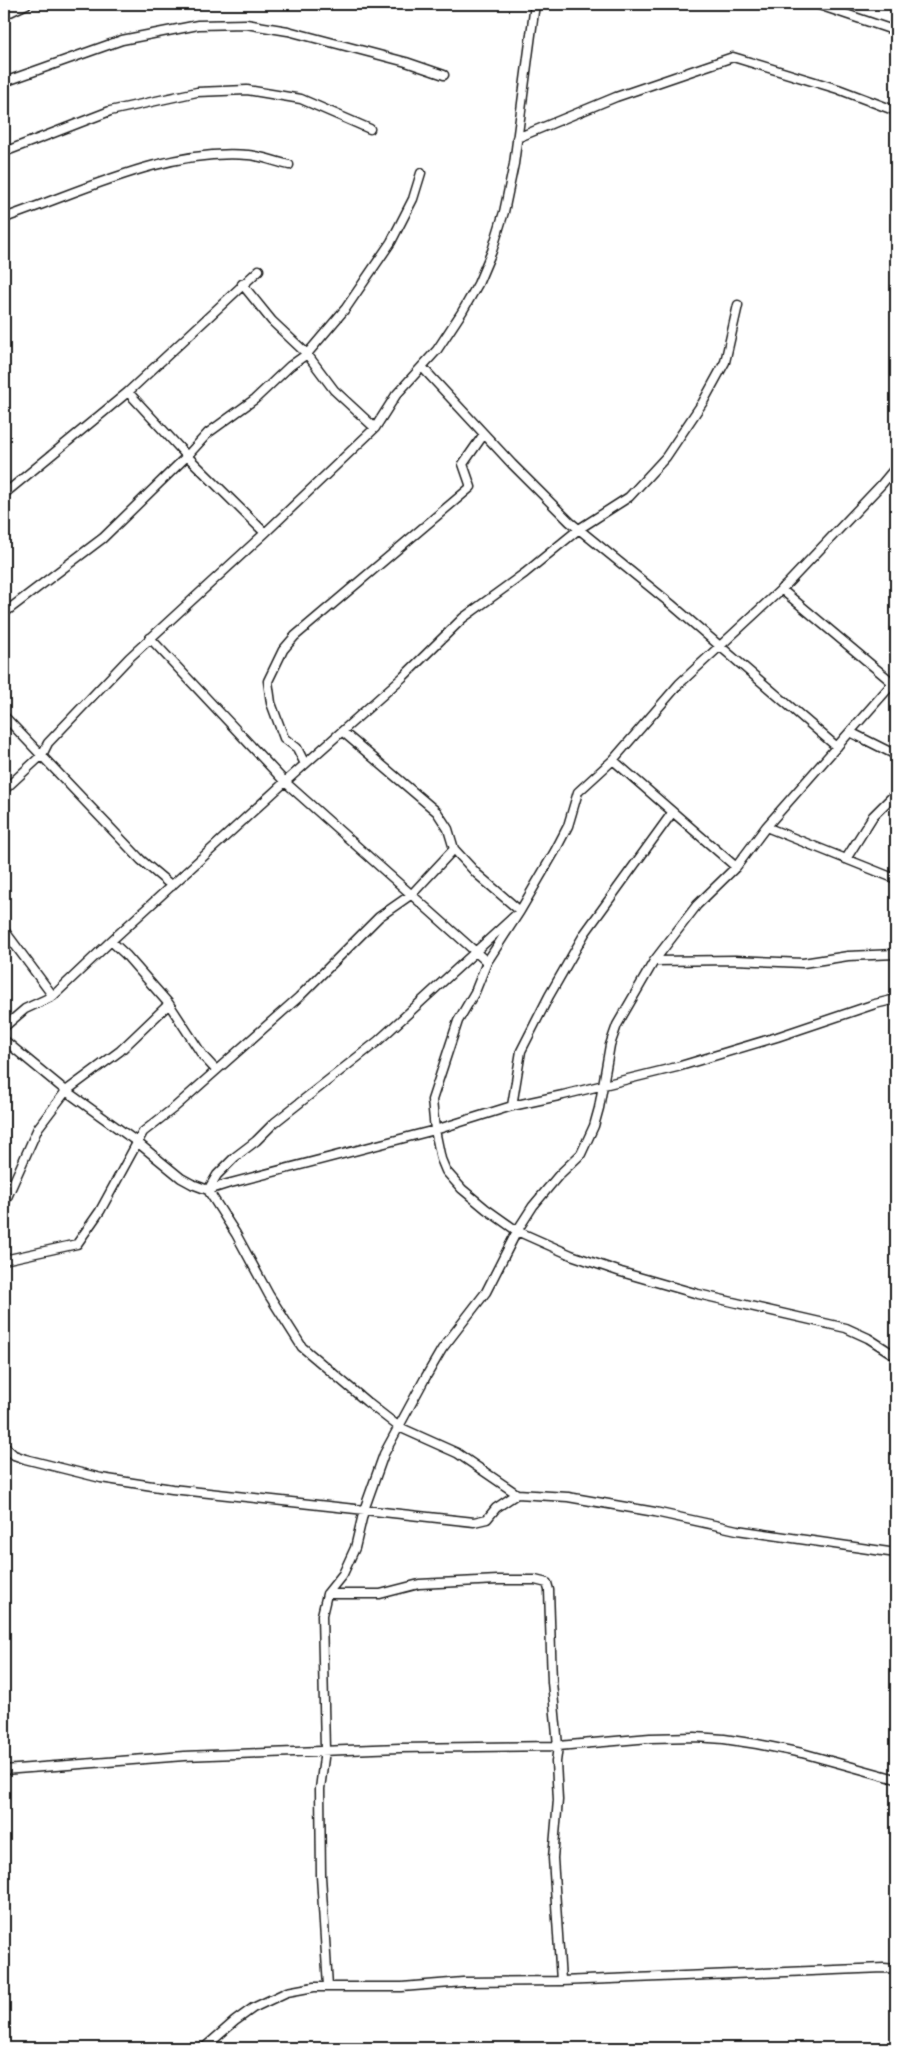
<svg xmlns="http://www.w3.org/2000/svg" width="900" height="2052" font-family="Caveat,sans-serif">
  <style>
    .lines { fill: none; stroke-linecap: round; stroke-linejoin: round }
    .minor-casing { stroke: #1c1c1c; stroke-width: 11 }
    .minor { stroke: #fff; stroke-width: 8 }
  </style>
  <rect width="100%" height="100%" fill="#fff"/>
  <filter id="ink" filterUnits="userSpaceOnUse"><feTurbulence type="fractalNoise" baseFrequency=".02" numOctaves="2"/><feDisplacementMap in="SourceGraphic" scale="10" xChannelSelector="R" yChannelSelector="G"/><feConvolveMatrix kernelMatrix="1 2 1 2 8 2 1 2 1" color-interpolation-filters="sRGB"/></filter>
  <g filter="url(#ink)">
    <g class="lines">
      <g class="minor-casing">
        <path id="minor" d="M816 4 896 31
          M4 15 27 4
          M4 82 122 40 198 25 246 24 288 31 406 62 444 75
          M517 138 616 97 733 57 838 89 896 111
          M4 152 110 111 197 92 247 90 301 99 370 129
          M4 218C81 192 166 148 248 155 262 156 276 162 289 165
          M242 284 272 321 307 354 334 390 375 428
          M422 367 512 464 570 522 671 604 837 747
          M128 392 187 456 265 533
          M896 467 881 485 787 584 679 684 613 760 578 792 568 826 555 851 520 911 487 962 475 992 458 1021 432 1100 435 1130 441 1159 446 1171 462 1189 486 1209 517 1231 571 1255 621 1272 698 1294 846 1328 868 1338 896 1356
          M4 494 128 392 259 270
          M781 589 893 683
          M4 613 103 538 187 456 208 433 255 399 290 366 307 354 346 308 391 242 413 199 421 173
          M4 716 141 860 172 886
          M343 732 437 812 448 829 454 849 477 874 520 911 378 1041 274 1123 256 1141 235 1157 217 1175 208 1190 236 1234 269 1295 302 1347 367 1402 399 1427 457 1453 517 1494 568 1497 655 1512 737 1530 896 1553
          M850 732 896 755
          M613 760 736 867
          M305 764 297 748 284 738 271 703 268 681 283 650 295 636 471 487 463 464 484 434
          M4 790 42 755 48 743 129 658 265 533 375 428 396 395 437 350 462 312 478 284 492 251 504 212 514 164 535 4
          M766 827 896 879
          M846 859 873 816 896 793
          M4 930 53 996
          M654 961 735 960 803 963 848 956 896 954
          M487 962 285 782 403 677 463 618 525 573 579 529 629 497 666 457 703 402 725 362 738 305
          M169 1004 203 1056 216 1070
          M4 1027 25 1009 53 996 111 941 285 782 150 638
          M4 1040 66 1091 137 1142 181 1178 192 1184 208 1190 227 1184 435 1130 512 1106 563 1095 677 1067 777 1037 875 1004 896 999
          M512 1106 521 1051 549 996 585 933 672 813
          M4 1204 38 1128 66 1091 120 1051 169 1004 126 955 111 941
          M4 1260 77 1244 100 1211 143 1132 175 1107 299 997 379 917 412 894 454 849
          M4 1446 14 1455 25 1459 101 1478 172 1489 474 1522 487 1519 496 1508 517 1494
          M4 1770 184 1756 400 1748 558 1746 650 1738 695 1737 724 1739 757 1744 802 1753 896 1779
          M561 1981 884 1968 896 1969
          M328 1986 321 1876 320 1789 325 1750 322 1615 327 1594 343 1574 355 1548 364 1510 384 1454 424 1380 442 1349 486 1292 517 1231 533 1206 559 1175 581 1154 594 1126 599 1108 610 1045 617 1025 654 961 697 905 736 867 766 827 893 683 896 685
          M204 2048 235 2021 253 2008 287 1992 314 1987H402L463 1982 561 1981 553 1858 558 1800 556 1762 558 1746 552 1682 549 1590 547 1583 535 1580H498L419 1584 380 1594H327"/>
      </g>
      <use href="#minor" class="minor"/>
    </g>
  </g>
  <rect width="900" height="2052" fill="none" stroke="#fff" stroke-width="20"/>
  <rect x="10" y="10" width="880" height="2032" fill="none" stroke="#1c1c1c" stroke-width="2" filter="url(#ink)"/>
</svg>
